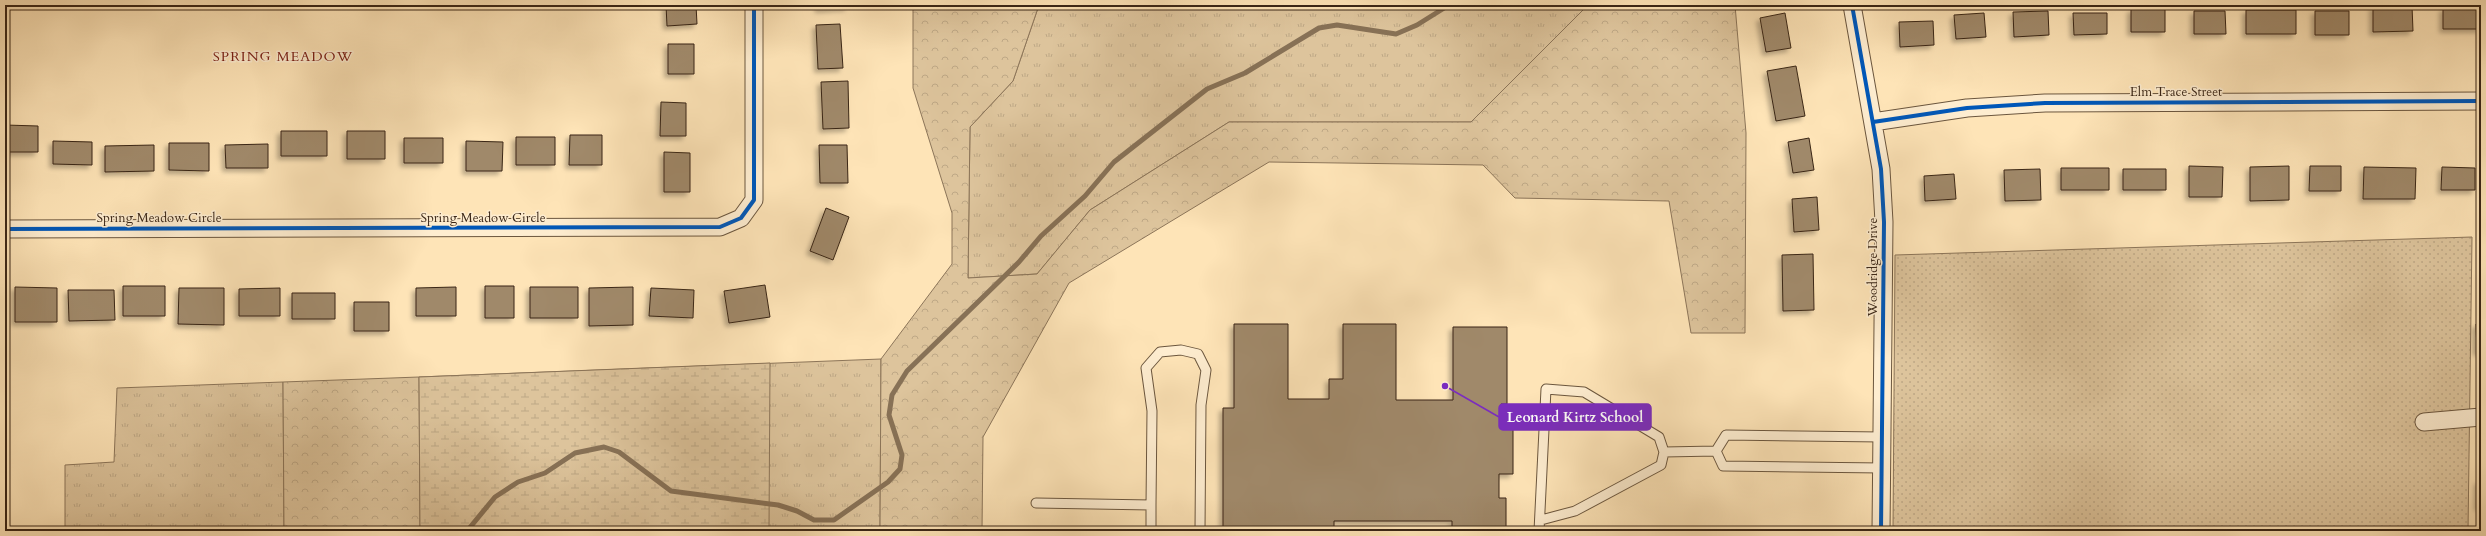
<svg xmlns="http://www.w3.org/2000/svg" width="2486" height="536" font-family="Cardo,serif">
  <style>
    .grass { fill: url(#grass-tufts); stroke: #8c7559 }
    .forest { fill: url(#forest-crowns); stroke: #8c7559 }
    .wetland { fill: url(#wetland-marsh); stroke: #8c7559 }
    .park { fill: url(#park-dots); stroke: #8c7559 }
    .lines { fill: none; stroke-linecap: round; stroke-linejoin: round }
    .stream { stroke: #877156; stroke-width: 5 }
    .building { fill: #a0896a; stroke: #3a2616; filter: url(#shadow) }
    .service-casing { stroke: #6b563e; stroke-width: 11 }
    .minor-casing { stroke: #6b563e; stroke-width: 19 }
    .service { stroke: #feedd0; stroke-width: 9 }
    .minor { stroke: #feedd0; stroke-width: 17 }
    .cycleway-casing { stroke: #feedd0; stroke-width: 6 }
    .cycleway { stroke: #0057b8; stroke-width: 4 }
    .labels { text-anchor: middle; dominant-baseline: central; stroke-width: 3; stroke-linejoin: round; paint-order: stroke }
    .street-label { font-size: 13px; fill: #3a2616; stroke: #feedd0 }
    .neighbourhood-label { font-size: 14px; letter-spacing: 1px; fill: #7a1f14; stroke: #feedd0 }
    .leader { fill: none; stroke: #7b2cbf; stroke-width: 1.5 }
    .callout-dot { fill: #7b2cbf; stroke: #feedd0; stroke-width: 1.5 }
    .callout { fill: #7b2cbf; stroke: #7b2cbf; stroke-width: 1.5 }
    .callout-label { font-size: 14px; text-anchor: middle; font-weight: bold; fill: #fff }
  </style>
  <defs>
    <pattern id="grass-tufts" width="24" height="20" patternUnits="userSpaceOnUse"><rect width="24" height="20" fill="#ddc49c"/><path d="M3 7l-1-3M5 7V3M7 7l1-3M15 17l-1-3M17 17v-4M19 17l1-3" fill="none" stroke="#bea886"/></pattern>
    <pattern id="forest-crowns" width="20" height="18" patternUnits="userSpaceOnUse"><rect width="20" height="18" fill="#ddc49c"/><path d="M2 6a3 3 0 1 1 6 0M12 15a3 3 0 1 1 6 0" fill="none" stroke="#bea886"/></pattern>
    <pattern id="wetland-marsh" width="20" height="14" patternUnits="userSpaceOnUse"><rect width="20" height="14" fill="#ddc49c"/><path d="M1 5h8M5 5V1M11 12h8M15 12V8" fill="none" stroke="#bea886"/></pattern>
    <pattern id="park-dots" width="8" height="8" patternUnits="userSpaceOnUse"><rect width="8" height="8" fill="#ddc49c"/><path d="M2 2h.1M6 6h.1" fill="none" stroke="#bea886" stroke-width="1.8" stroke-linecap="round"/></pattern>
    <filter id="shadow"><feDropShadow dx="-3.5" dy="3.5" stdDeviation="2" flood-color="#0004"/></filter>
  </defs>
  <rect width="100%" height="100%" fill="#fee4b7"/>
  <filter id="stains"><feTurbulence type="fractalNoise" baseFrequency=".005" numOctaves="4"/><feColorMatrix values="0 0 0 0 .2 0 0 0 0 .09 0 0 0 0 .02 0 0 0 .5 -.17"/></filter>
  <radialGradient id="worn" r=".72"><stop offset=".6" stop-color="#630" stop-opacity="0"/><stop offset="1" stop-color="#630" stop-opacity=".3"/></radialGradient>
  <path class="grass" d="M1039 5H1588L1471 122H1229L1090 210 1037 274 968 278 970 127 1013 81Z
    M881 359 880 531H420L419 377Z
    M283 382 284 531H65V465L114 462 117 388Z"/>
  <path class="forest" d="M913 5H1039L1013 81 970 127 968 278 1037 274 1090 210 1229 122H1471L1588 5H1735L1746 133 1745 333H1691L1669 201 1515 198 1483 165 1269 162 1069 283 983 437 982 531H880L881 359 952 264V213L913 88Z
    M419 377 420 531H284L283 382Z"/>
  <path class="wetland" d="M770 363 769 531H420L419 377Z"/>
  <path class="park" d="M2472 237 2468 531H1893L1895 255Z"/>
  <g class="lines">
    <path class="stream" d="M467 531 495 497 518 482 545 473 575 453 604 447 619 452 671 491 778 505 797 511 814 520H834L888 482 900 469 902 455 889 415 892 395 907 371 1019 262 1041 236 1085 196 1114 162 1207 89 1245 73 1319 28 1337 25 1396 34 1417 25 1449 5"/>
  </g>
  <path class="building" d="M666 5H696L697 24 667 26Z
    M818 5H848V7L819 9Z
    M2373 6H2412L2413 31 2373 32Z
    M2443 8H2481V29H2443Z
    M2131 9H2165V32H2131Z
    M2246 10H2296V34H2246Z
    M2048 11 2049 35 2014 37 2013 12Z
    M2194 11H2225L2226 34H2194Z
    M2315 11H2349V35H2315Z
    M1785 13 1791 48 1766 52 1760 18Z
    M1984 13 1986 37 1956 39 1954 15Z
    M2073 13H2107V34L2074 35Z
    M1933 21 1934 45 1900 47 1899 22Z
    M840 24 843 68 818 69 816 25Z
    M668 44H694V74H668Z
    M1796 66 1805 116 1776 121 1767 71Z
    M848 81 849 128 823 129 821 82Z
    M661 102 686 103V136H660Z
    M5 125 38 126V152H5Z
    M281 131H327V156H281Z
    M347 131H385V159H347Z
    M570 135H602V165H569Z
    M516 137H555V165H516Z
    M404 138H443V163H404Z
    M1809 138 1814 170 1793 173 1788 142Z
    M53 141 92 142V165L53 164Z
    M466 141 503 142 502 171H466Z
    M169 143H209V171L169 170Z
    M268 144V168H226L225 145Z
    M154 145V171L105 172V146Z
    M819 145H847L848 183H820Z
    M664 152 690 153V192H664Z
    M2189 166 2223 167 2222 197H2189Z
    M2289 166V200L2250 201V167Z
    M2310 166H2341V191H2309Z
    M2364 167 2416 168 2415 199H2363Z
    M2442 167 2475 168V190H2441Z
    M2061 168H2109V190H2061Z
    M2040 169 2041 200 2005 201 2004 170Z
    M2123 169H2166V190H2123Z
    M1954 174 1956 199 1925 201 1924 176Z
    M1817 197 1819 230 1794 232 1792 199Z
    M826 208 849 217 833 260 810 251Z
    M1813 254 1814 310 1783 311 1782 255Z
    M765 285 770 317 729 323 724 291Z
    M123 286H165V316H123Z
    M485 286H514V318H485Z
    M15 287 57 288V322H15Z
    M456 287V316H416V288Z
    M530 287H578V318H530Z
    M633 287V325L589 326V288Z
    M179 288H224V325L178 324Z
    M280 288V316H239V289Z
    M651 288 694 290 693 318 649 316Z
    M68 290H114L115 320 69 321Z
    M292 293H335V319H292Z
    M354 302H389V331H354Z
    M1234 324H1288V399H1329V379H1343V324H1396V400H1453V327H1507V404H1501V428H1513V474H1499V498H1506V531H1452V521H1334V531H1223V408H1234Z
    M2476 324H2481V352H2477Z
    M2478 481H2481V507H2478Z"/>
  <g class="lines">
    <g class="service-casing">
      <path id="service" d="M1716 451 1723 466 1882 468
        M1716 451 1726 435 1882 437
        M1664 452 1716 451
        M1036 503 1151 505V531
        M1151 505 1152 411 1146 368 1160 352 1181 350 1198 354 1206 370 1201 405 1200 531
        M1539 531 1546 389 1584 392 1659 437 1664 452 1661 465 1575 511 1541 520"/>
    </g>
    <g class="minor-casing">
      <path id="minor" d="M1852 5 1881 169 1884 222 1881 531
        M1873 122 1967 108 2045 103 2481 101
        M5 229 720 227 741 218 754 200V5
        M2424 422 2481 417"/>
    </g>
    <use href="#service" class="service"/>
    <use href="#minor" class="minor"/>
    <g class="cycleway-casing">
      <path id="cycleway" d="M1852 5 1881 169 1884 222 1881 531
        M1873 122 1967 108 2045 103 2481 101
        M5 229 720 227 741 218 754 200V5"/>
    </g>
    <use href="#cycleway" class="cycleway"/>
  </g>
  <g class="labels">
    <g class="street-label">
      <text x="2176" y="92">Elm Trace Street</text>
      <text x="159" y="218">Spring Meadow Circle</text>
      <text x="483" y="218">Spring Meadow Circle</text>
      <text transform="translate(1873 267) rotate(-90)">Woodridge Drive</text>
    </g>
    <g class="neighbourhood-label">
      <text x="283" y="56">SPRING MEADOW</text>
    </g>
  </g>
  <path class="leader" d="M1445 386L1499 417"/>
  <circle class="callout-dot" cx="1445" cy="386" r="4"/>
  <rect class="callout" x="1499" y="404" width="152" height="26" rx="4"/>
  <g class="callout-label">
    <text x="1575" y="422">Leonard Kirtz School</text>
  </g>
  <rect width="2486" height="536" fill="none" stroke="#fee4b7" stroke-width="20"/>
  <rect x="6" y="6" width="2474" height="524" fill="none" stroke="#3a2616" stroke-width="2"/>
  <rect x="10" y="10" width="2466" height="516" fill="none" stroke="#3a2616"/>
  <rect width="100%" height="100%" filter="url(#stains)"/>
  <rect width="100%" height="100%" fill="url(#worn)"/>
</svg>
